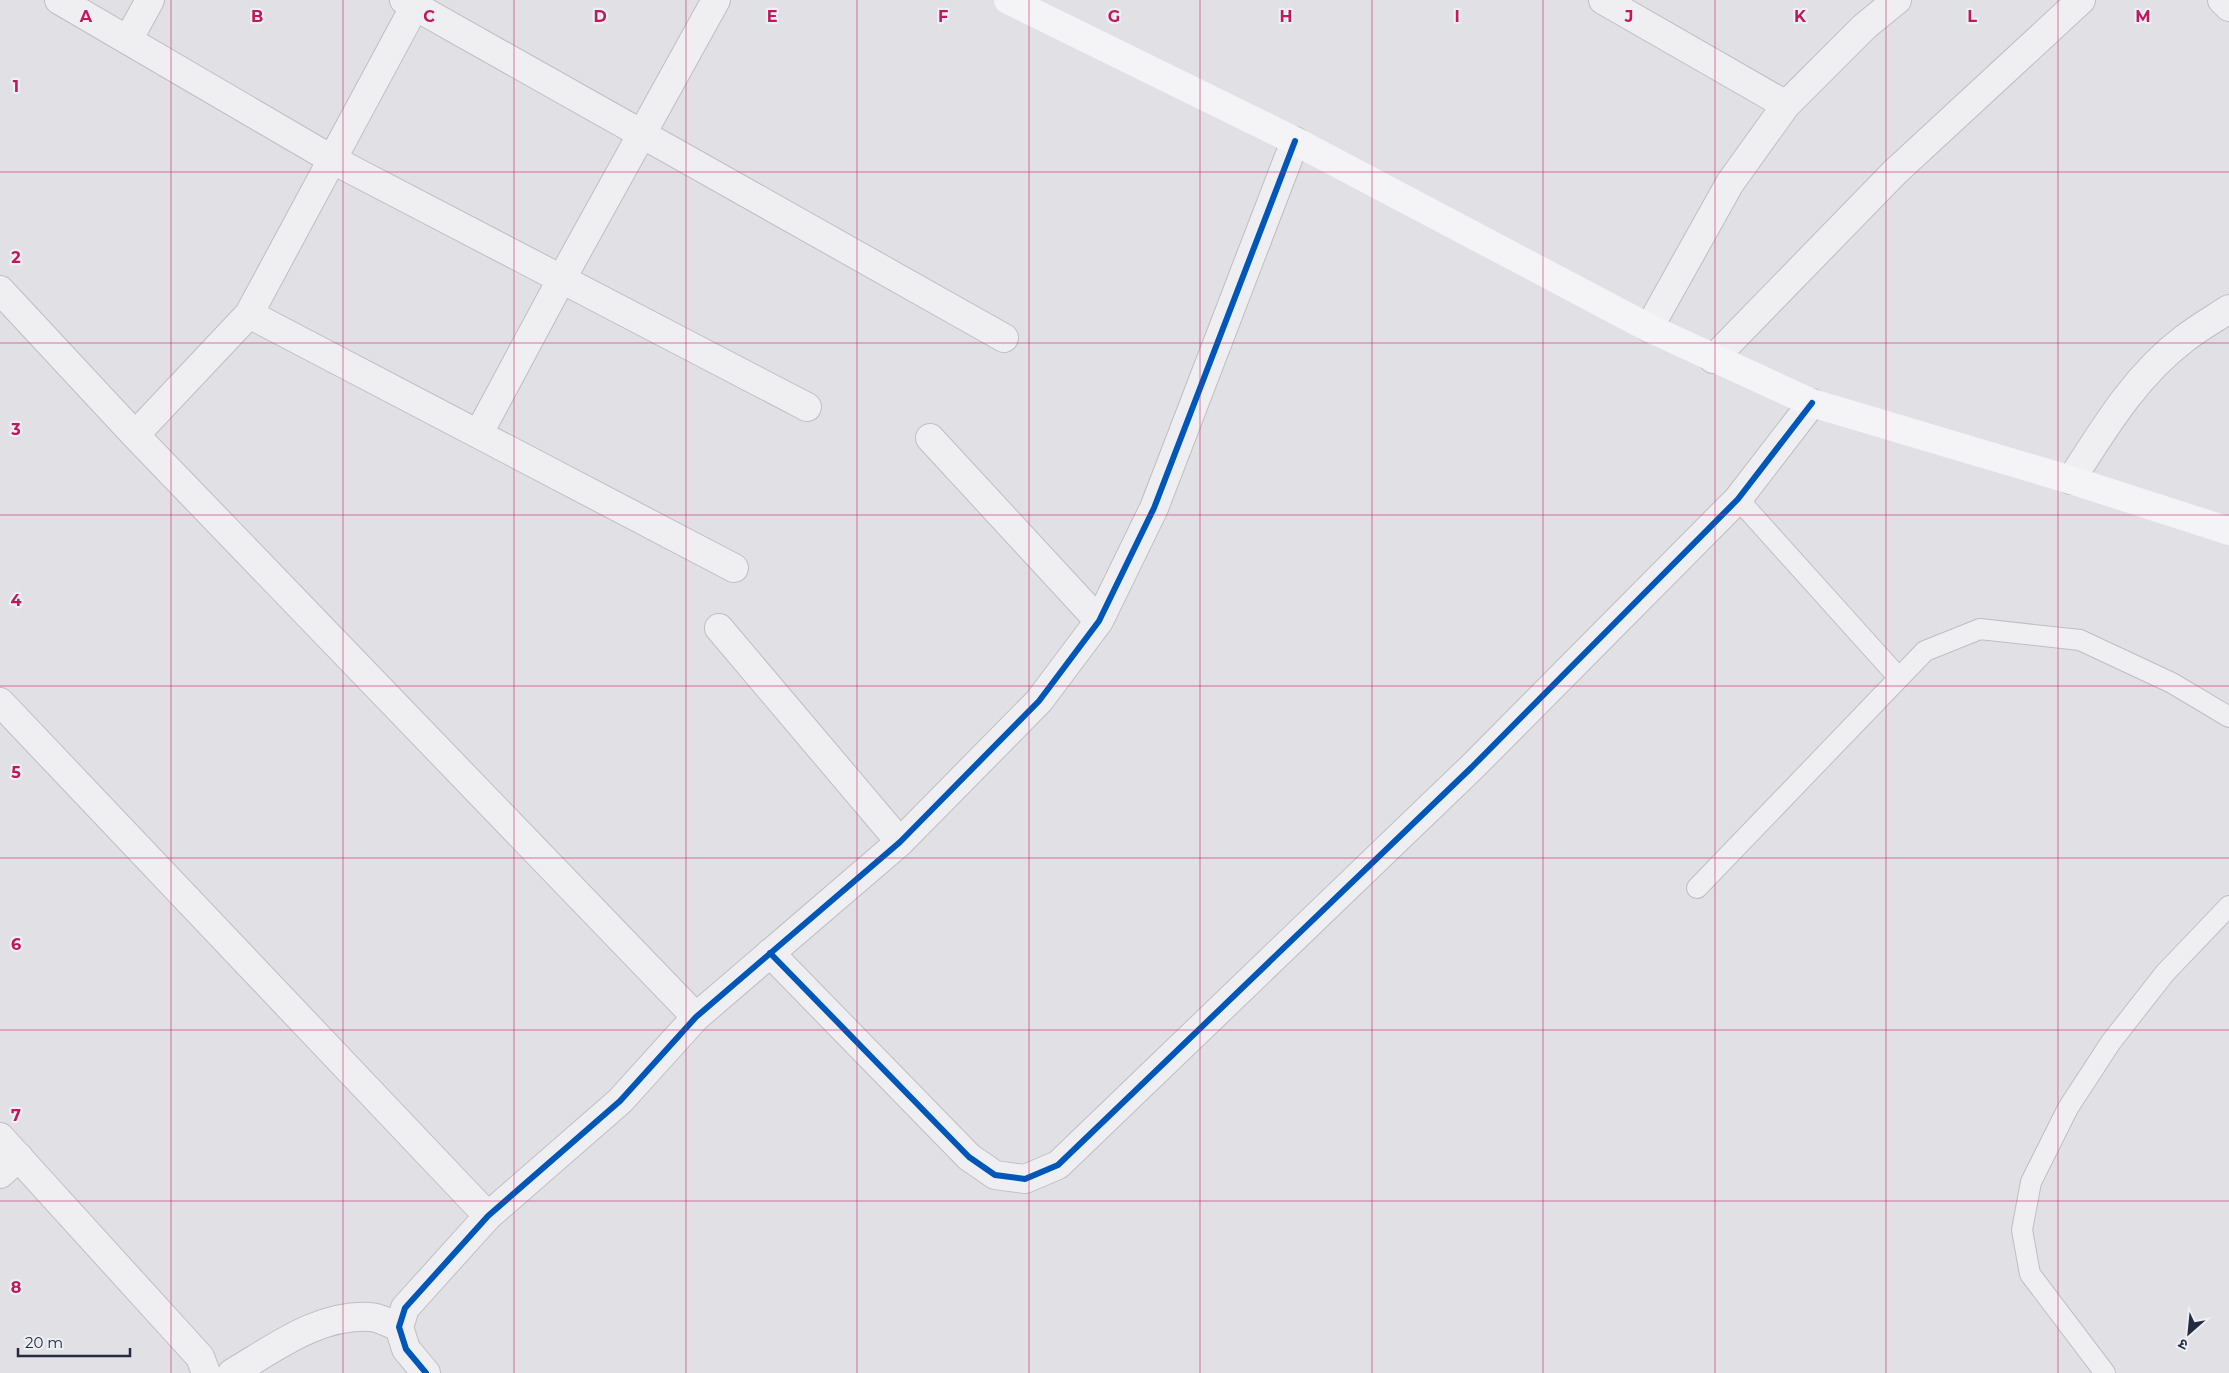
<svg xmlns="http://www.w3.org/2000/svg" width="2229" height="1373" font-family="Montserrat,'Noto Sans Devanagari',sans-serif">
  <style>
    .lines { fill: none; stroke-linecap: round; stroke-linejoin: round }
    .lane-casing { stroke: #bebec3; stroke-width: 22 }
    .street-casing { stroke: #bebec3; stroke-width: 30 }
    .lane { stroke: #efeff2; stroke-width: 20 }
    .street { stroke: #efeff2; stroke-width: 28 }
    .secondary { stroke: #f4f4f6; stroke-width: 28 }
    .cycleway-casing { stroke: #eceff5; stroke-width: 9 }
    .cycleway { stroke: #0057b8; stroke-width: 6 }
    .grid { fill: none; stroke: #c2185b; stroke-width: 1; stroke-opacity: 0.55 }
    .grid-label { font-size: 16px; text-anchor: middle; font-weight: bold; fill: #c2185b; stroke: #eceff5; stroke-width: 4.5; stroke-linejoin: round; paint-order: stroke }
  </style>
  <rect width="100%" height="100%" fill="#e0e0e5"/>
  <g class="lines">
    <g class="lane-casing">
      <path id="lane" d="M1738 499 1899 678
        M1697 888 1925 651 1980 629 2080 640 2172 683 2229 717
        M2105 1373 2030 1274 2022 1230 2031 1182 2068 1108 2111 1042 2165 973 2229 906"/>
    </g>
    <g class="street-casing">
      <path id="street" d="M59 0 333 160 807 407
        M404 0 1004 338
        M1603 0 1786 105
        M2222 0 2229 7
        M128 40 150 0
        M0 290 135 435 696 1017
        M249 314 734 568
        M1649 328 1730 183 1786 105 1864 27 1897 0
        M1713 359 1895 172 2081 0
        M479 433 561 280 716 0
        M135 435 249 314 418 0
        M930 438 1099 621
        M2071 480C2103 430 2135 376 2184 339 2198 328 2214 319 2229 309
        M719 628 900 842
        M0 702 488 1216
        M770 953 969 1157 995 1175 1025 1179 1058 1165 1472 767 1738 499 1812 403
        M0 1137 200 1357 206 1373
        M0 1174 19 1157
        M232 1373C275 1348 318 1314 370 1317 379 1317 390 1324 399 1327
        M426 1373 406 1349 399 1327 405 1308 488 1216 620 1101 696 1017 900 842 1039 701 1099 621 1154 508 1295 141"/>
    </g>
    <use href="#lane" class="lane"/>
    <use href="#street" class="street"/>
    <path class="secondary" d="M1008 0 1295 141 1649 328 1812 403 2071 480 2229 531"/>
    <g class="cycleway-casing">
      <path id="cycleway" d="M770 953 969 1157 995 1175 1025 1179 1058 1165 1472 767 1738 499 1812 403
        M426 1373 406 1349 399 1327 405 1308 488 1216 620 1101 696 1017 900 842 1039 701 1099 621 1154 508 1295 141"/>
    </g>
    <use href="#cycleway" class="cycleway"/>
  </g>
  <path class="grid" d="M171 0V1373M343 0V1373M514 0V1373M686 0V1373M857 0V1373M1029 0V1373M1200 0V1373M1372 0V1373M1543 0V1373M1715 0V1373M1886 0V1373M2058 0V1373M0 172H2229M0 343H2229M0 515H2229M0 686H2229M0 858H2229M0 1030H2229M0 1201H2229"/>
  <g class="grid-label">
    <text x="86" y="22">A</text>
    <text x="257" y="22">B</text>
    <text x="429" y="22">C</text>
    <text x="600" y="22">D</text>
    <text x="772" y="22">E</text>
    <text x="943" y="22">F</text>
    <text x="1114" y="22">G</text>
    <text x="1286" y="22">H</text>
    <text x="1457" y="22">I</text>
    <text x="1629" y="22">J</text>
    <text x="1800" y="22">K</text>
    <text x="1972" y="22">L</text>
    <text x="2143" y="22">M</text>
    <text x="16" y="92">1</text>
    <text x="16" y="263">2</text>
    <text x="16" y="435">3</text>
    <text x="16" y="606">4</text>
    <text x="16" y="778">5</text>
    <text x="16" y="950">6</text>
    <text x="16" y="1121">7</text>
    <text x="16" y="1293">8</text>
  </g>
  <g transform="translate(2189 1333) rotate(207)" stroke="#eceff5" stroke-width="4" paint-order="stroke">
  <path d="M0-4L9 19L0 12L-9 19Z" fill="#252b3f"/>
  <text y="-8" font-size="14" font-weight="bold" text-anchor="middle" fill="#252b3f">उ</text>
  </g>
  <path d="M18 1348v8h112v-8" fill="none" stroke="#252b3f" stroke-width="2.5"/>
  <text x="25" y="1348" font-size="15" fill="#252b3f" stroke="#eceff5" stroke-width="4" paint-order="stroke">20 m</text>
</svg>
